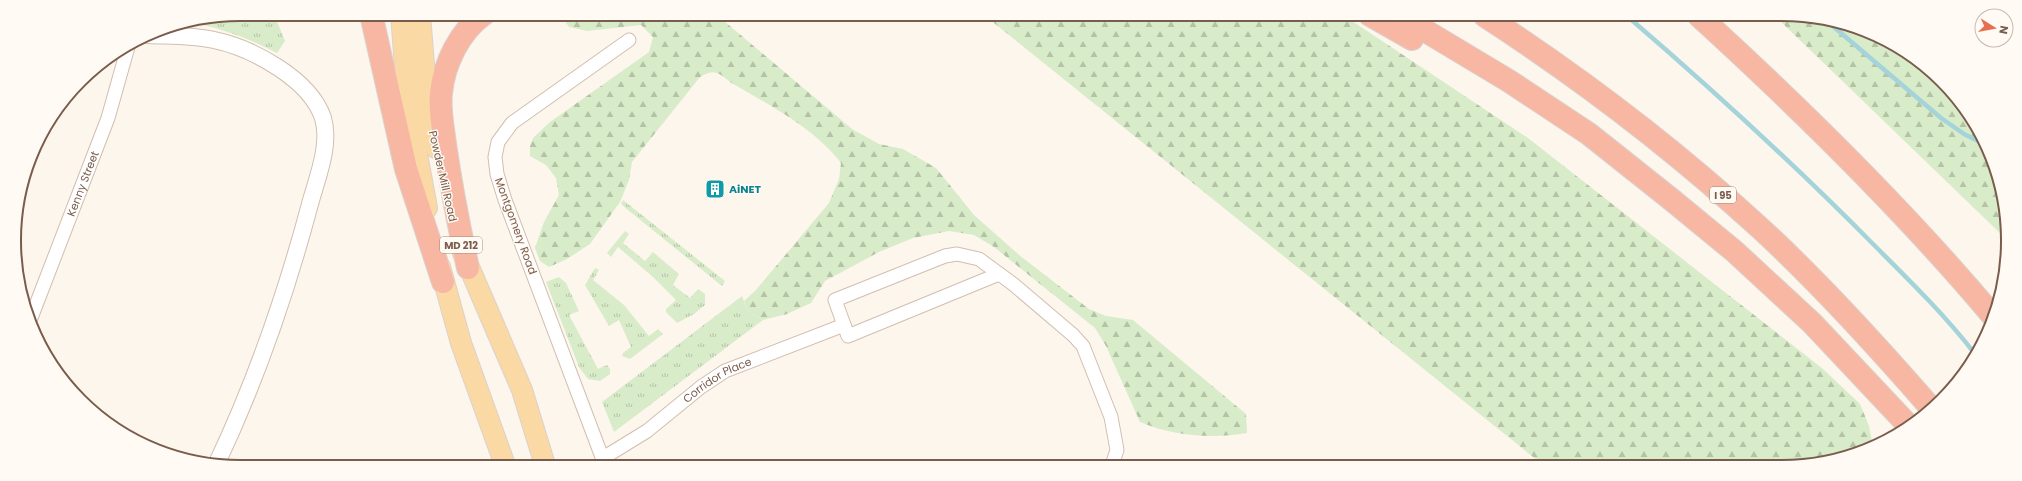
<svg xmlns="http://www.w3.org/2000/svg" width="2022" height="481" font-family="Poppins,sans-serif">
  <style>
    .grass { fill: url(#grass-tufts) }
    .forest { fill: url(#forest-firs) }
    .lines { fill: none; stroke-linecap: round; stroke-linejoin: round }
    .stream { stroke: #a5d3da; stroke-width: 4.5 }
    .minor-casing { stroke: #d1beb0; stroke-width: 15 }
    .tertiary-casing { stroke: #d1beb0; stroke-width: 18 }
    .primary-casing { stroke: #dad1cd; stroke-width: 22 }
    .motorway-casing { stroke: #dad1cd; stroke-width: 24 }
    .minor { stroke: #fff; stroke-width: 13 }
    .tertiary { stroke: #fff; stroke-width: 16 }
    .primary { stroke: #fbd9a5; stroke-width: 20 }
    .motorway { stroke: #f7b7a3; stroke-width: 22 }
    .labels { text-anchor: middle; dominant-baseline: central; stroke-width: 3; stroke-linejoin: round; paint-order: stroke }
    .shield { fill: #fffaf3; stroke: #a28b7f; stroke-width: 1 }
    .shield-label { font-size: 10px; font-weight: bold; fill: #7a5c4d }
    .street-label { font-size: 11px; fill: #7a5c4d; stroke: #fffaf3 }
    .culture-label { font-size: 11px; font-weight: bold; fill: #0d838f; stroke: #fffaf3; text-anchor: start }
    .rim { fill: none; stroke: #7a5c4d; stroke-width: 2 }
  </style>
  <defs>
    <pattern id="grass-tufts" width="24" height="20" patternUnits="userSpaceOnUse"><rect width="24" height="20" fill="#d8ecc9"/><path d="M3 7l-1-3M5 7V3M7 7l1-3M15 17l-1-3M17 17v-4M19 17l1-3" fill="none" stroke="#b4c2a5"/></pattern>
    <pattern id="forest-firs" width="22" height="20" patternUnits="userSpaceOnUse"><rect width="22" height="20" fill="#d8ecc9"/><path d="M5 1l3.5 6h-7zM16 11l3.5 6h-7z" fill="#b4c2a5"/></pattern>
  </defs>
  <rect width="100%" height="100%" fill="#fdf6ec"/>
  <path class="grass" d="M241 14H274L285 41 277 53C251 39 225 30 196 23Z
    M623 200 725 281 722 286 628 210 621 204Z
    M625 231 629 234 623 243 645 261 653 252 679 274 673 285 690 298 698 289 705 294V305L694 314 677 323 666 312V309L676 300 653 277 618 247 611 257 607 253Z
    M595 268 599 270 593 280 624 305 649 336 658 329 663 334 630 359 622 356 623 353 631 347 619 320 609 326 585 285Z
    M559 277 566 283 579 311 569 315 598 369 607 365 610 369V374L600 381 588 379 579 367 546 282Z
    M742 296 747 310 763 320 614 432 602 402Z"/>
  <path class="forest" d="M560 14 717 15 852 129 879 144 903 149 936 168 974 215 1019 255 1089 309 1106 316 1133 320 1246 414 1247 433C1211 439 1173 436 1140 422L1106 346 1095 328 994 247 974 235 949 231 913 238 879 252 825 281 811 303 787 314 763 320 747 310 744 301 756 290 829 203 839 179 841 163C815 129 771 106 735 85 729 82 723 75 717 73 710 71 706 74 700 77L632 162 629 180 620 202 590 244 567 259 549 267 540 261 535 248 544 222 559 195 556 178 546 165 530 156V146L533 138 550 122 649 52 653 37 641 25 587 31 569 27Z
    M984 15H1343L1528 138 1823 369 1860 404 1869 426 1873 446 1811 465H1543Z
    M1775 16H1811L1895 44 1961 103 2000 182 2004 237Z"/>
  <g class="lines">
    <path class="stream" d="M1627 16C1712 89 1794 164 1873 244 1908 279 1944 314 1975 354
      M1828 22 1941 118 1964 134 1980 142"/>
    <g class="minor-casing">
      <g id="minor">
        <path d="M999 274 848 336 835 300 945 256 957 254 979 259 1013 284 1073 335 1083 346 1111 417 1117 450 1112 465"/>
        <path id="s1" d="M31 318 108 118 128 47"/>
        <path id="s2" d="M603 458 647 431 701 387 725 371 844 325"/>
        <path d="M605 465 505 200 497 174 495 157 498 142 512 123 629 40"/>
      </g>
    </g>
    <g class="tertiary-casing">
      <path id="tertiary" d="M148 35C169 36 192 35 214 40 252 48 310 79 323 118 331 145 317 178 310 204 286 294 256 381 216 465"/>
    </g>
    <g class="primary-casing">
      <path id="primary" d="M401 14 408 105 427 208
        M420 14 427 103 436 148
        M463 253 522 390 545 465
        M440 267 461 343 505 465"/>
    </g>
    <g class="motorway-casing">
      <path id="motorway" d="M371 14 406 169 443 282
        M1370 15 1412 39
        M1399 15 1509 81 1589 134 1672 200 1734 251 1812 323 1908 425
        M1485 16C1582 79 1675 150 1760 228 1821 284 1877 346 1931 408
        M1699 16C1802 110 1902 208 1992 315
        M468 268C459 227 451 186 445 144 443 128 439 109 441 93 444 63 460 31 484 14"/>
    </g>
    <use href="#minor" class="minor"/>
    <use href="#tertiary" class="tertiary"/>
    <use href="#primary" class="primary"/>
    <use href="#motorway" class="motorway"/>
  </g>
  <defs>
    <g id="building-square" transform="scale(1)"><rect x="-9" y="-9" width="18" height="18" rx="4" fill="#0f9aa8" stroke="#fffaf3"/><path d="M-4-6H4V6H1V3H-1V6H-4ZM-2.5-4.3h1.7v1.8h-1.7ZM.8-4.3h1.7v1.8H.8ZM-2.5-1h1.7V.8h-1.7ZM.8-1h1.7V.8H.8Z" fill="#fff"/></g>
  </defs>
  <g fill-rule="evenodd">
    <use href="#building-square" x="715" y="189"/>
  </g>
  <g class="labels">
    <g class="shield">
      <rect x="1710" y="187" width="26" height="16" rx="3"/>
      <rect x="440" y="237" width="42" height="16" rx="3"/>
    </g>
    <g class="shield-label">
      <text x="1723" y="195">I 95</text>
      <text x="461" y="245">MD 212</text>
    </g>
    <g class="street-label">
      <text transform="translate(443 176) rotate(77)">Powder Mill Road</text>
      <text stroke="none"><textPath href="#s1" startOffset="144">Kenny Street</textPath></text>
      <text transform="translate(516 226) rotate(70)">Montgomery Road</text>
      <text stroke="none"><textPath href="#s2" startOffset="139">Corridor Place</textPath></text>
    </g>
    <g class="culture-label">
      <text x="729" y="189">AiNET</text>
    </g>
  </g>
  <path d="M0 0H2022V481H0ZM240 21H1782A219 219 0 0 1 2001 240V241A219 219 0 0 1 1782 460H240A219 219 0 0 1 21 241V240A219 219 0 0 1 240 21Z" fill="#fffaf3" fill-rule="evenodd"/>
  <path class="rim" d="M240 21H1782A219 219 0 0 1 2001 240V241A219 219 0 0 1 1782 460H240A219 219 0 0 1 21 241V240A219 219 0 0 1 240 21Z"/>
  <g transform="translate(1994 28) rotate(101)"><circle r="19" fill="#fffaf3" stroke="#cabbb1"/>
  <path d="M0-3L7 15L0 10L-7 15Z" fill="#e76f51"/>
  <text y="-6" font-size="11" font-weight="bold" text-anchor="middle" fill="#7a5c4d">N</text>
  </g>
</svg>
